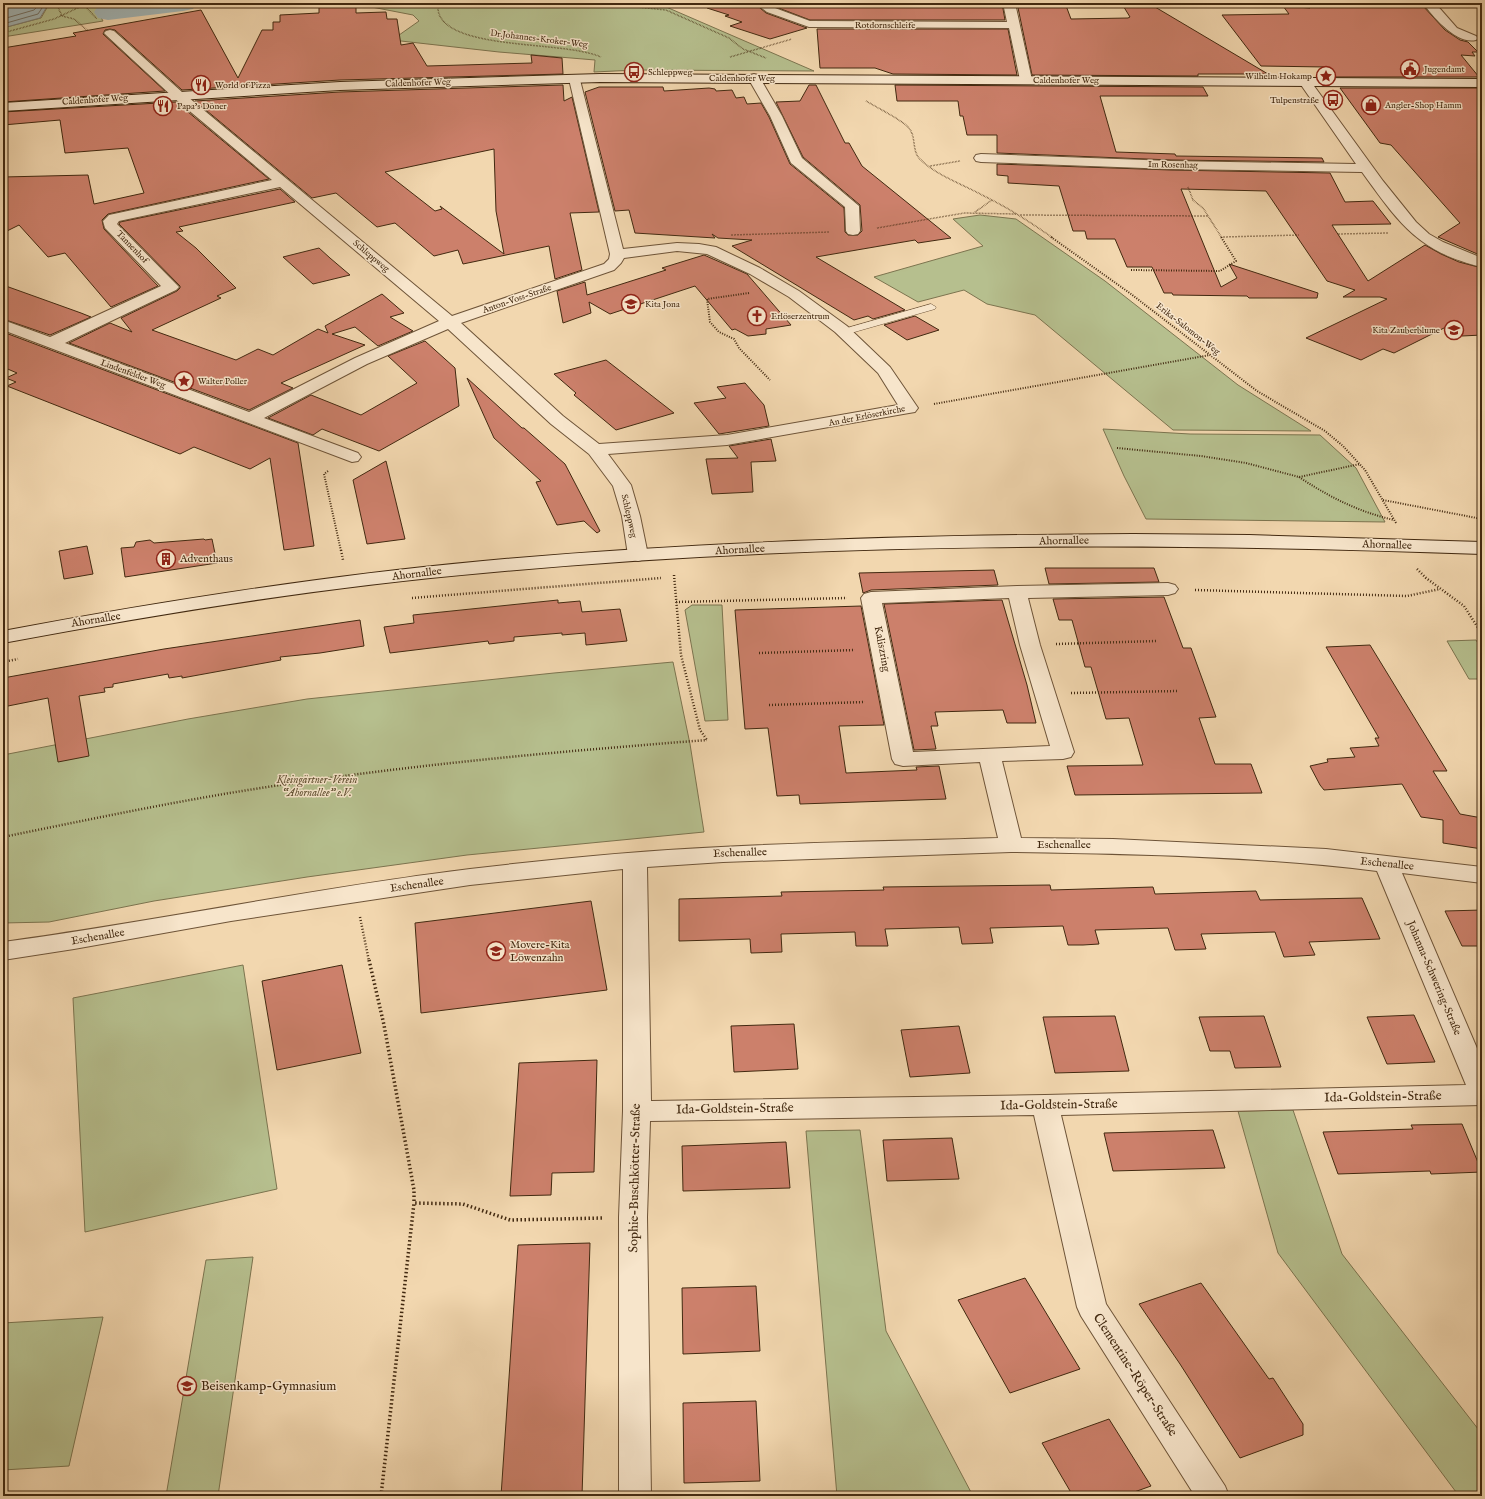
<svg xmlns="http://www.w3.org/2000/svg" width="1485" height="1499" font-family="'IM FELL English',serif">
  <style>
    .green { fill: #b6bf8e; stroke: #7c744f }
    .water { fill: #a2b6b7; stroke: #7c7e74 }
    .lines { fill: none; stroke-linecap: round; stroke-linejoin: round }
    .shore { stroke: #727064; stroke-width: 1 }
    .river { fill: #a2b6b7; fill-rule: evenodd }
    .building { fill: #cc806b; stroke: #422910; fill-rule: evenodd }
    .lane-casing { stroke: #6e5438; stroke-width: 1 }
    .street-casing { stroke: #6e5438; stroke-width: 2 }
    .secondary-casing { stroke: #422910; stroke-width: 2 }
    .path-far3 { stroke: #422910; stroke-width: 1.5; stroke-dasharray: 0.5 1; stroke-linecap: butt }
    .path-far2 { stroke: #422910; stroke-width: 2; stroke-dasharray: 1 1.5; stroke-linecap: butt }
    .path-far1 { stroke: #422910; stroke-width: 2.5; stroke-dasharray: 1 2; stroke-linecap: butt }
    .path { stroke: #422910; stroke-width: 3.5; stroke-dasharray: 1.5 2.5; stroke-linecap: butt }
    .lane { fill: #f7e5cb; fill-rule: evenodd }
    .street { fill: #f7e5cb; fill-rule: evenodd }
    .secondary { fill: #f7e5cb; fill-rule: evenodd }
    .labels { text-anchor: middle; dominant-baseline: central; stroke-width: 3; stroke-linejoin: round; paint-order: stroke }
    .far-street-label { font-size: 9px; fill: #422910; stroke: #f7e5cb }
    .far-poi-label { font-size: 9px; fill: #422910; stroke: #f7e5cb; text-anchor: start }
    .street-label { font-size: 11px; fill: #422910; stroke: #f7e5cb }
    .poi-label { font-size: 11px; fill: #422910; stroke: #f7e5cb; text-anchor: start }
    .park-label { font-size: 11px; font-style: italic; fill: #5f4e30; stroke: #f7e5cb }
    .near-street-label { font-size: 13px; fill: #422910; stroke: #f7e5cb }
    .near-poi-label { font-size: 13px; fill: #422910; stroke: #f7e5cb; text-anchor: start }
  </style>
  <rect width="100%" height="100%" fill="#f2d7af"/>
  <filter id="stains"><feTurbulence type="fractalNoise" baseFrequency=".005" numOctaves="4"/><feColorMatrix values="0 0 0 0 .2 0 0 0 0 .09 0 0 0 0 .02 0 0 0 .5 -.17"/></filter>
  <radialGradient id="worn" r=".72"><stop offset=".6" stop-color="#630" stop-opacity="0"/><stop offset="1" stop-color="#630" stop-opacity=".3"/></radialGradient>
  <path class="green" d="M37 3H214L98 12 103 21 3 37V28L41 18 48 6Z
    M351 3H498L502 5 538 3H657L814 71 636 70 594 72 595 60 499 52 392 40 419 21 413 15Z
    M980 215 1016 219 1105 281 1238 385 1311 431 1173 430 1035 315 987 304 964 290 918 302 874 277 983 246 953 219Z
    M1103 429 1190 434 1320 435 1356 468 1385 522 1146 519 1124 476Z
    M692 605H722L728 720 705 721 685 610Z
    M1476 640 1482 650V679H1469L1447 641Z
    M673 662 690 744 704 832 467 855 307 877 154 901 49 922 3 923V755L188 719 307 699 554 673Z
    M243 965 277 1189 85 1232 73 998Z
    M1293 1110 1342 1254 1482 1434V1496H1459L1278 1253 1238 1111Z
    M860 1130 886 1331 973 1496H837L806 1131Z
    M253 1257 218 1496H166L206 1260Z
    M103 1317 69 1466 3 1470V1323Z"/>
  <path class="water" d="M3 3H37L48 5 40 18 3 28Z
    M168 3H203L108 13 107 9Z"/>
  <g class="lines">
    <path class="shore" d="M3 19 34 10 37 7 36 3
      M3 24 38 14 42 8 41 3"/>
    <path class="river" d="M197 3 193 9 183 11 108 20 98 18 94 12 98 6 113 3Z"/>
  </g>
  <path class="building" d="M708 3H754L766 13 807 28 770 39 730 26 742 22 725 16 729 15 707 8Z
    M771 3H1002L1005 20H810L776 7Z
    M1017 3H1065L1071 19 1128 18 1130 17 1122 4H1150L1268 74H1198V76L1032 75Z
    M1393 3 1395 5 1423 6 1445 30 1460 40 1468 42 1478 52H1472L1475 56 1461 55 1479 77H1333L1326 67 1261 66 1222 15 1289 14 1283 6 1310 8 1307 4Z
    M356 5V13L386 12 387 19H397L401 45 413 43 427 66 532 63 531 55 562 58 563 74 340 80 182 90 115 30 110 29 105 30 103 34 165 91 3 102V48L76 36 73 33 201 10 238 78 262 30H273V22H280V15L319 13V7Z
    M817 29H1008L1017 75 893 74 875 68H820Z
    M563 85 564 101 572 97 599 212 570 213 582 270 555 279 549 246 463 264 458 250 434 256 395 223 377 227 336 193 312 198 195 101 340 92ZM494 149 496 211 504 254 440 206 442 209 435 211 385 172Z
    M809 85H816L845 143H849L862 166 951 238 918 243 915 240 816 257 905 310 873 319 868 316 854 320 732 246 752 240 718 238 712 234 715 238 635 233 629 210 615 211 585 92 599 87H663L664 91 709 88 715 89 716 91 732 90 736 98 744 97 747 104 761 103 769 117 790 164 844 208 845 232 848 235H858L862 231 860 205 803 157 776 102 800 101Z
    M895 85 1203 87 1208 96H1100L1116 152 1175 154 1176 156 1322 158 1324 162 1171 160 997 153V135H967L963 116H960L958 101H897Z
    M1340 88H1482V256L1438 237 1460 223 1391 145 1380 143Z
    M176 102 269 179 108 214 102 220 104 229 158 286 111 307 65 253 48 257 19 225 3 233V177L88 175 94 204 144 193 128 148 65 153 60 120 3 125V112Z
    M997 164 1171 170 1330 173 1345 202 1373 201 1391 224 1332 225 1368 281 1425 245 1441 254 1459 262 1482 268V335L1462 336 1452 324 1394 353 1383 349 1361 360 1306 338 1387 299 1380 297H1343L1355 290 1327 281 1266 191 1181 189 1221 287 1237 278 1229 264 1318 293 1317 298H1249L1247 296 1173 295 1172 293H1164L1152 267H1127L1115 239H1087L1085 231H1073L1059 186 1008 183V176L997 175Z
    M280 189 295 202 179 227 183 231 176 232 196 248 236 288 217 296 221 298 152 330 236 360 258 349 273 355 318 329 328 333 325 326 382 294 404 313 390 317 413 331 378 346 355 327 332 334 365 345 281 383 293 388 249 410 69 343 110 323 132 332 121 318 177 291 180 288V286L119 224 120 222Z
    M319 248 330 258 350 275 313 284 283 257Z
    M704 255 747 274 791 325 766 329V334L748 336 735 329 732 330 695 286 610 314 589 302 591 313 563 323 557 291 585 282 587 295 666 270 662 268Z
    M3 285 81 313 91 317 50 335 3 319Z
    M915 316 939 330 907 340 884 325Z
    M3 332 298 443 314 546 284 550 270 458 250 469 194 447 180 454 7 386 16 382 6 378 17 373 3 367Z
    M425 341 455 368 459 406 379 451 322 429 313 435 268 418 311 395 361 415 417 383 388 356Z
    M606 360 674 413 616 430 574 395 576 393 554 374Z
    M467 378 522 428H524L565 464 600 531 597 533 584 521 557 525 536 482 541 481 494 438Z
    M745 383 764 405 769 426 719 434 694 403 726 398 717 387Z
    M771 439 776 461 751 462 753 492 712 494 706 459 738 458 729 446Z
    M386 461 405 539 367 544 353 480Z
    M204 539 205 540 212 539 217 563 125 577 121 548 134 547 136 542 150 540 154 543Z
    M87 546 93 574 64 579 59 551Z
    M1045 568H1154L1159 582 1049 584Z
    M994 570 998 585 871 590 863 593 859 573Z
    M1164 597 1183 648H1191L1216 717 1199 718 1215 764H1251L1262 793 1075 795 1067 766 1143 765 1129 718 1106 719 1091 667H1085L1072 620H1059L1053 599Z
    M558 600V603L580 601 582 612 620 609 627 641 586 645 585 633 562 635V633L514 637V641L489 644 488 641 390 653 384 627 414 623 413 615Z
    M1002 600 1027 685 1036 723H1007L1003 710 935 712 938 726H931L936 749 914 750 884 604Z
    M861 606 884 725 839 726 846 773 917 770 916 767 939 766 946 799 800 804 799 795 777 796 768 728 745 729 735 610Z
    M360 620 364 646 320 653 280 657 281 660 182 678V676L169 678 168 674 113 684V687L104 688 105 692 79 696 89 756 58 762 48 698 3 707V678L164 649Z
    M1370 645 1447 771H1433L1460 814 1482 818V849L1443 843V820L1421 817 1402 784 1324 790 1320 785 1310 766 1328 762 1327 759 1355 757 1350 748 1379 746 1375 738H1379L1326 647Z
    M1050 885 1051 890 1153 887 1155 894 1256 891 1260 900 1362 898 1380 939 1309 942 1315 955 1284 957 1275 932 1201 934 1206 949 1175 950 1168 928 1095 930 1099 944 1083 945H1068L1063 926 990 928 993 943 962 944 959 927 885 929 888 946H856L855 932 781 934 782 952 751 953 750 939 679 941V899L782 896 781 892 884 890 883 887Z
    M591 901 607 990 421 1013 415 923Z
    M1482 910V946H1462L1445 911Z
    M342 965 361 1053 277 1070 262 981Z
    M1414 1015 1435 1062 1387 1064 1367 1017Z
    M1115 1016 1129 1071 1055 1073 1043 1017Z
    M1264 1016 1281 1067 1235 1068 1230 1051H1210L1199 1017Z
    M794 1024 798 1069 734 1072 731 1026Z
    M959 1026 970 1073 910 1077 901 1030Z
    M597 1060 594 1172 552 1173 551 1195 510 1196 519 1063Z
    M1462 1124 1482 1172 1431 1174 1430 1171 1338 1174 1323 1132 1413 1129 1411 1125Z
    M1213 1130 1225 1168 1113 1171 1104 1133Z
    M952 1138 959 1179 887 1181 883 1140Z
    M786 1142 790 1188 683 1191 682 1146Z
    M590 1243 582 1496H501L518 1245Z
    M1025 1278 1080 1369 1010 1393 958 1300Z
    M1201 1283 1269 1379 1273 1378 1303 1424V1435L1240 1458 1180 1364 1139 1304Z
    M756 1286 760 1351 683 1354 682 1288Z
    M756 1401 760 1481 684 1483 683 1403Z
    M1109 1419 1151 1486 1123 1496H1073L1042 1443Z"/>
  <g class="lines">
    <g class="lane-casing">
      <path id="lane" d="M931 304 936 307 935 309 844 335 839 332 840 330Z"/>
    </g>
    <g class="street-casing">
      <path id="street" d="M755 3H768L775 8 810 21 1007 22 1003 3H1015L1032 80 1030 83H1022L1020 80 1009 28 809 27 767 12Z
        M1423 3H1435L1457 28 1476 36 1478 38 1476 40C1457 45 1433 17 1423 3Z
        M110 30 114 31 182 92 452 316 604 264 609 259 610 254 569 79 571 76H579L623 249 677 243 699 244 716 247 760 268 799 291 847 326 890 367 918 408 915 412 909 413 727 445 608 454 631 485 640 516 648 555 645 559 638 561 631 559 628 555 622 516 613 486 589 454 551 424 448 329 367 364 264 418 358 453 361 457 358 461 352 462 3 330V320L50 337 161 286 105 228 103 221 109 215 272 180 174 98 106 35 104 33 106 31ZM280 187 439 321 355 358 249 412 65 343 176 290 179 287 117 224 119 221ZM677 251 707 254 750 274 789 297 835 332 878 373 898 405 727 435 599 444 563 416 461 323 614 270 621 263 624 258Z
        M754 74 758 75 760 78 782 116 802 158 859 206 860 231 858 234 853 235 848 234 846 231 845 207 791 163 770 116 748 78 750 75Z
        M1305 78 1309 79 1383 181 1416 222 1429 234 1443 242 1482 258V267C1418 252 1399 223 1362 172L1171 169 981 162 976 161 974 158 976 155 981 154 1171 161 1356 164 1299 82 1301 79Z
        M1168 583 1175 585 1178 589 1175 593 1168 595 1028 598 1040 645 1074 752 1071 757 1063 759 1002 761 1021 838 1113 839 1326 849 1482 867V883L1402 873 1482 1060V1105L1061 1115 1106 1304 1225 1486 1229 1496H1195L1081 1316 1077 1307 1034 1115 650 1121 647 1217 651 1496H619V1217L623 1111V869L470 885 231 921 74 949 3 960V942C159 921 314 888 470 869 554 859 637 851 721 847 813 842 905 841 998 838L980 762 903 766 895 764 892 759 861 598 864 594 871 592 1017 586ZM1009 598 1020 645 1050 746 913 752 882 603ZM1011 852C1132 854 1256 856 1377 871L1466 1085 1045 1095 651 1101 647 867 723 862Z"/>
    </g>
    <g class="secondary-casing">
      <path id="secondary" d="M600 74 1482 79V87L600 82 340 90 3 111V103L340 82Z
        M1133 534 1249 535 1482 542V554C1149 542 815 542 483 573 322 587 162 613 3 643V631C162 601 322 576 483 561 699 541 916 535 1133 534Z"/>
    </g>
    <path class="path-far3" d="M56 3 62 16 74 19 88 31
      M437 3C438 7 438 14 441 18 462 50 564 41 601 57
      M596 3 666 10 729 38 743 49 766 58
      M84 5 97 19
      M3 33 54 19 84 5 83 3
      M730 57 792 39
      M866 101C876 107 900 119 908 127 917 136 911 152 921 160 936 175 964 185 982 195 1007 207 1030 222 1053 238
      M930 166 960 161
      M1188 187 1193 200 1203 208 1222 238
      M975 212 992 200
      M1020 215 1209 216
      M877 228 964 213 1016 214
      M1338 234 1388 233
      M731 235 830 232
      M1223 237 1299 235"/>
    <path class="path-far2" d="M1051 237 1131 294 1257 391 1325 431 1343 446 1365 470 1396 523
      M1131 270 1220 271 1236 261 1221 237
      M749 293 707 299 710 322 719 332 734 339 739 348 770 380
      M934 404 1210 355
      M1117 448 1201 456 1246 463 1299 477 1360 464
      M328 471 324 474 341 551
      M1299 477C1329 497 1359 512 1394 520
      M1383 500 1482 519"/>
    <path class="path-far1" d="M341 550 343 560
      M1417 569 1426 578 1464 606 1482 634
      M674 575 681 655 700 730 707 740
      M1195 590 1407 596 1440 589
      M412 598 661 578
      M676 602 847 598
      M1056 644 1157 641
      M759 653 855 650
      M3 662 18 659
      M1071 693 1178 691
      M769 705 865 702
      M3 837C82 821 162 804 242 791 396 766 551 752 707 740
      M360 917 369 961"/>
    <path class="path" d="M369 960 384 1025 414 1190V1203
      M381 1496 414 1203 463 1204 510 1220 603 1218"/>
    <use href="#lane" class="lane"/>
    <use href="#street" class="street"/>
    <use href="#secondary" class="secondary"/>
  </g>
  <defs>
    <g id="civic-ring" transform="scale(1)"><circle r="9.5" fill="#f7e5cb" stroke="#8f2418" stroke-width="1.5"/><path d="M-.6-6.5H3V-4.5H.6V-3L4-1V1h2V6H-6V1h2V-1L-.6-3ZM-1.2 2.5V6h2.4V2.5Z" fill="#8f2418"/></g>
    <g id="bus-ring" transform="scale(1)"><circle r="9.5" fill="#f7e5cb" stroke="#8f2418" stroke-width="1.5"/><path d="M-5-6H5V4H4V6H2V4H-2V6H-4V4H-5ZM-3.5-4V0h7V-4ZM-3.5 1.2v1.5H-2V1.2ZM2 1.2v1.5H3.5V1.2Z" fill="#8f2418"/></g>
    <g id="sight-ring" transform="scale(1)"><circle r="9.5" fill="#f7e5cb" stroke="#8f2418" stroke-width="1.5"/><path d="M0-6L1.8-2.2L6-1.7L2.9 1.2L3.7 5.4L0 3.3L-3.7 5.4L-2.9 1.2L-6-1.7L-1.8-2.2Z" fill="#8f2418"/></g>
    <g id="restaurant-ring" transform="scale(1)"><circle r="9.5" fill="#f7e5cb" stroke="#8f2418" stroke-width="1.5"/><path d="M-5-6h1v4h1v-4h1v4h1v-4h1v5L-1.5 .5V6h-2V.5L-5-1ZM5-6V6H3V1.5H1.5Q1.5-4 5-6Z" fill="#8f2418"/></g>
    <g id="shop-ring" transform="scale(1)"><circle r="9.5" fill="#f7e5cb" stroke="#8f2418" stroke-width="1.5"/><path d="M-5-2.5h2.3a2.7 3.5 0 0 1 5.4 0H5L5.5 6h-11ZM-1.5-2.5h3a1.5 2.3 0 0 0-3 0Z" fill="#8f2418"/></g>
    <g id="school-ring" transform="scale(1)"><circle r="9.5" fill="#f7e5cb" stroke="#8f2418" stroke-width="1.5"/><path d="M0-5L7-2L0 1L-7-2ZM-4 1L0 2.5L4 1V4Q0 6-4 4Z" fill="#8f2418"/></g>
    <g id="church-ring" transform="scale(1)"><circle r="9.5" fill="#f7e5cb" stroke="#8f2418" stroke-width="1.5"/><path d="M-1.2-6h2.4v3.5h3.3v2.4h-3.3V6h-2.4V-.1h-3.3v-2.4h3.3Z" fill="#8f2418"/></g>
    <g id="building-ring" transform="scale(1)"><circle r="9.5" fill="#f7e5cb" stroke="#8f2418" stroke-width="1.5"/><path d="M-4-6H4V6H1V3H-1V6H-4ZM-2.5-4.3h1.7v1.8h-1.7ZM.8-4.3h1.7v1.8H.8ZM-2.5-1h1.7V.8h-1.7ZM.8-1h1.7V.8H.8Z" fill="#8f2418"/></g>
  </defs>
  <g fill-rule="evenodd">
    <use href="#civic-ring" x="1410" y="69"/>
    <use href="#bus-ring" x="634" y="72"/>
    <use href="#sight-ring" x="1326" y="76"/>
    <use href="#restaurant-ring" x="201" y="85"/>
    <use href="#bus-ring" x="1333" y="100"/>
    <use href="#shop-ring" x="1371" y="105"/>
    <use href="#restaurant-ring" x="163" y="106"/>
    <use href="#school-ring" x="631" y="304"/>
    <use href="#church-ring" x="757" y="316"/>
    <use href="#school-ring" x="1454" y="330"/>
    <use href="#sight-ring" x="184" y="381"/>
    <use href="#building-ring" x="166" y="559"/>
    <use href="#school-ring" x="496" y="951"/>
    <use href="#school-ring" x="187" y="1386"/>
  </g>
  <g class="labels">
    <g class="far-street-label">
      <text x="885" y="25">Rotdornschleife</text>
      <text transform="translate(539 39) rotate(7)">Dr.Johannes-Kroker-Weg</text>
      <text x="742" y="78">Caldenhofer Weg</text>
      <text x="1066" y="80">Caldenhofer Weg</text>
      <text transform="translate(418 83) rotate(-2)">Caldenhofer Weg</text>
      <text transform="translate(95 100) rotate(-4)">Caldenhofer Weg</text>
      <text transform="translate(1173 165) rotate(1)">Im Rosenhag</text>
      <text transform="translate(132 247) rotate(46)">Tannenhof</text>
      <text transform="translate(371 256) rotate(40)">Schleppweg</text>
      <text transform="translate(517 299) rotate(-19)">Anton-Voss-Straße</text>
      <text transform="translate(1188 329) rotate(38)">Erika-Salomon-Weg</text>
      <text transform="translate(133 374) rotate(20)">Lindenfelder Weg</text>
      <text transform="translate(867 416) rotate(-11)">An der Erlöserkirche</text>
      <text transform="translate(629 516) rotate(77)">Schleppweg</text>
    </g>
    <g class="far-poi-label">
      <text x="1424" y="69">Jugendamt</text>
      <text x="648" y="72">Schleppweg</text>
      <text x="1312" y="76" text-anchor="end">Wilhelm Hokamp</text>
      <text x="215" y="85">World of Pizza</text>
      <text x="1319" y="100" text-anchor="end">Tulpenstraße</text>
      <text x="1385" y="105">Angler-Shop Hamm</text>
      <text x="177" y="106">Papa's Döner</text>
      <text x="645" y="304">Kita Jona</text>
      <text x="771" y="316">Erlöserzentrum</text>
      <text x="1440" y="330" text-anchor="end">Kita Zauberblume</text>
      <text x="198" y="381">Walter Poller</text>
    </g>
    <g class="street-label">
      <text transform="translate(1064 541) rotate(-1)">Ahornallee</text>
      <text transform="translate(1387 545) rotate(2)">Ahornallee</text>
      <text transform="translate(740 550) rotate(-3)">Ahornallee</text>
      <text transform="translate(417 574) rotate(-7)">Ahornallee</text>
      <text transform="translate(96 620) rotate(-9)">Ahornallee</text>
      <text transform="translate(882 649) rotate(79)">Kaliszring</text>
      <text x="1064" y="845">Eschenallee</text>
      <text transform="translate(740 853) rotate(-2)">Eschenallee</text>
      <text transform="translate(1387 864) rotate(6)">Eschenallee</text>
      <text transform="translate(417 885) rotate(-8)">Eschenallee</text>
      <text transform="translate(98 937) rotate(-10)">Eschenallee</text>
      <text transform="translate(1434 978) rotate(67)">Johanna-Schwering-Straße</text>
    </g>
    <g class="poi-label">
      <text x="180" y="559">Adventhaus</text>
      <text x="510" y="945">Movere-Kita<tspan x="510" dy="13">Löwenzahn</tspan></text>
    </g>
    <g class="park-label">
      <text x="317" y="780">Kleingärtner-Verein<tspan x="317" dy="13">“Ahornallee” e.V.</tspan></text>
    </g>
    <g class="near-street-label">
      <text transform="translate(1383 1097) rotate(-1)">Ida-Goldstein-Straße</text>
      <text transform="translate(1059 1105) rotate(-1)">Ida-Goldstein-Straße</text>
      <text transform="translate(735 1109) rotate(-1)">Ida-Goldstein-Straße</text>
      <text transform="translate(635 1178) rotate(-89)">Sophie-Buschkötter-Straße</text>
      <text transform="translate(1135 1375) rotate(57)">Clementine-Röper-Straße</text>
    </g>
    <g class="near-poi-label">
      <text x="201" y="1386">Beisenkamp-Gymnasium</text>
    </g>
  </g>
  <rect width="1485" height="1499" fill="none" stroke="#f2d7af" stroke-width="16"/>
  <rect x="4" y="4" width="1477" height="1491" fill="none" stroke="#422910" stroke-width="2"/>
  <rect x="8" y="8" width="1469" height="1483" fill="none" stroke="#422910"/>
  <rect width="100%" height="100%" filter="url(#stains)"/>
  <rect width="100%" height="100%" fill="url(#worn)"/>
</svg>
